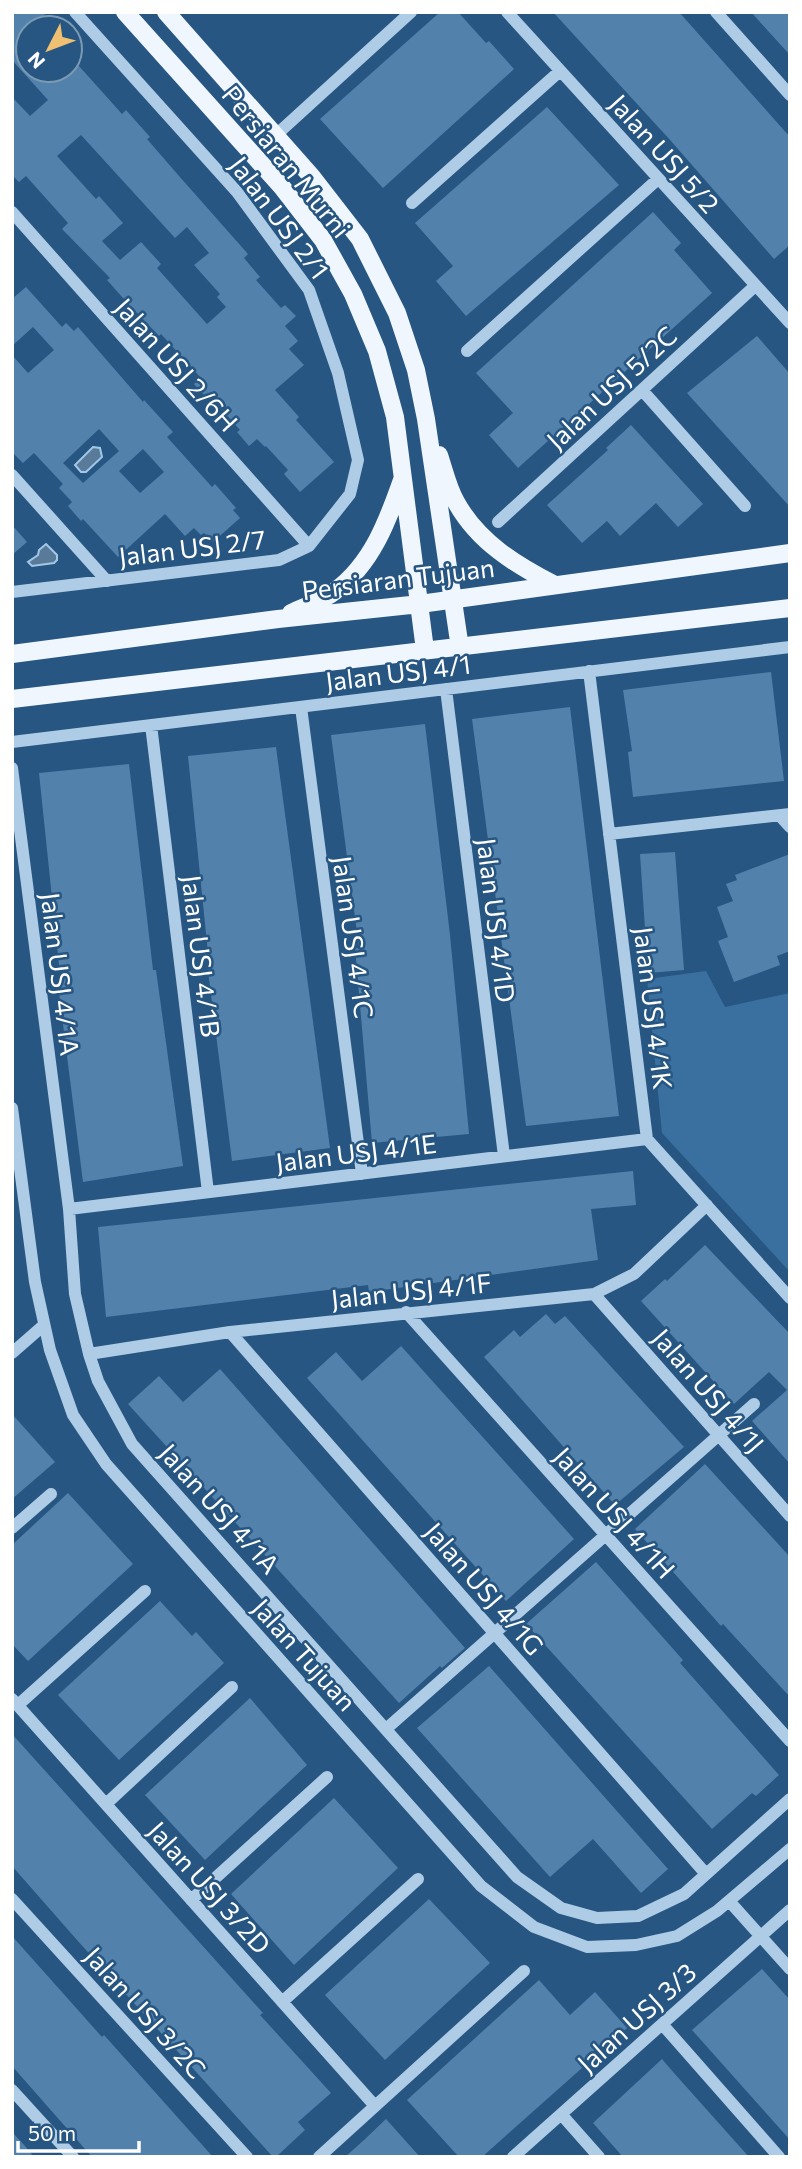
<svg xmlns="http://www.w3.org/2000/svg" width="802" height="2169" font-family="Commissioner,sans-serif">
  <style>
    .green { fill: #3a709f }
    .water { fill: #597b99; stroke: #a2c8e7; stroke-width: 2 }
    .building { fill: #5282ac; fill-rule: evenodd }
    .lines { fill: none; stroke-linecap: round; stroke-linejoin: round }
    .minor { stroke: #aecce6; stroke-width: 12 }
    .major { stroke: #eff6fd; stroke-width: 18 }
    .labels { text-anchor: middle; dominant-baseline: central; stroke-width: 5; stroke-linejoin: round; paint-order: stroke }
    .street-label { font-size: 26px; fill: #fff; stroke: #265681 }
  </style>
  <rect width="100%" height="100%" fill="#265681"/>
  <path class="green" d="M706 971 725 1007 790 993V1272L662 1133 647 979Z"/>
  <path class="water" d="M93 447 100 448 102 457 86 472H81L75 465Z
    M46 544 57 555V560L54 563 32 566 28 562 38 555 39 550Z"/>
  <path class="building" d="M12 12H48L28 28V70H70V56L122 114 126 110 150 137 147 139 179 176 248 254 244 258 260 277 256 280 281 308 285 305 296 316 285 326 298 341 289 349 304 365 275 390 299 417 296 420 334 462 300 492 284 474 288 470 266 446 265 447 257 439 249 446 237 432 240 430 215 402 213 405 194 384 201 378 161 334 159 336 123 298 107 280 110 278 62 229 68 223 26 176 19 182 12 175V97L30 116 48 100 12 60ZM81 135 175 238 187 227 209 253 194 265 220 294 217 297 226 307 207 324 157 268 161 264 141 242 120 260 102 241 123 223 99 196 96 199 57 156Z
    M440 12H458L486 43 489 41 514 69 383 188 320 119Z
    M553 12H679L790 137V245L774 259 671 141Z
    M751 12H790V55L769 32Z
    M547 107 619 185 466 316 436 281 453 266 415 223Z
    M653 212 681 243 674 250 712 293 518 468 489 435 513 413 476 373Z
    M26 287 62 327 66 323 74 331 78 327 143 402 144 400 173 432 167 437 212 487 215 484 236 508 233 510 240 518 213 542 204 533 201 535 194 528 185 536 165 514 118 557 83 519 81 521 68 506 72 502 59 488 63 484 34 453 23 463 12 452V355L28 373 54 350 33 327 12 346V299ZM99 429 119 451 83 483 63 463ZM143 449 164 472 140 493 119 471Z
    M757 336 790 374V507L687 393Z
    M631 425 703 504 678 527 656 503 620 536 607 521 582 543 547 505 608 450 606 448Z
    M12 525 27 542 12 555Z
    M771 672 784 781 633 797 628 752 632 751 623 690Z
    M570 707 619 1116 526 1126 472 719Z
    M425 724 450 935 469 1134 372 1143 355 948H359L331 735Z
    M276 747 330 1148 232 1161 207 963H209L188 756Z
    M129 764 153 970H156L183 1166 83 1182 58 985 61 984 39 773Z
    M675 852 684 970 648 973 640 854Z
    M790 854V951L777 956 780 965 734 982 718 941 728 937 717 907 733 901 726 884 737 880 735 875Z
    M633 1171 636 1205 591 1209 598 1260 369 1292 368 1285 106 1317 98 1227Z
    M705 1245 790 1334V1464L752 1421 787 1390 769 1372 734 1404 641 1301 665 1279 667 1281Z
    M546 1314 555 1324 565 1316 684 1447 615 1505 484 1357 514 1330 520 1337Z
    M401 1346 574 1539 506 1601 307 1378 336 1352 362 1381Z
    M220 1369 465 1648 442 1668 440 1666 399 1703 128 1404 159 1376 183 1402Z
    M12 1414 55 1462 12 1499Z
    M705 1464 790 1557V1697L723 1624 721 1626 635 1529Z
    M68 1493 133 1564 28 1661 12 1644V1545Z
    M596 1562 683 1660 680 1663 779 1775 756 1796 752 1793 712 1829 526 1624Z
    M160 1601 192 1636 196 1632 224 1663 119 1760 58 1695Z
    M489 1666 668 1869 641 1893 593 1839 550 1877 417 1728Z
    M250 1698 307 1765 205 1860 145 1795Z
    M12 1734 263 2013 260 2015 331 2093 298 2122 305 2130 276 2157H273L77 1940 12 1866Z
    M334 1798 398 1868 294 1965 231 1894Z
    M429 1899 490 1963 385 2060 325 1995Z
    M12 1936 102 2037 104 2035 213 2157H92L12 2066Z
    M762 1969 790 2000V2140L692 2030Z
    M539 1980 570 2015 595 1992 627 2028 482 2157H459L407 2100Z
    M662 2059 674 2073 749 2157H623L593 2123Z
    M386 2119 420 2157H345L364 2140Z
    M12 2132 25 2146 34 2157H12Z"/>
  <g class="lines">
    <path class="minor" d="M507 12 790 323
      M716 12 790 95
      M276 135 411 12
      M412 203 560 71
      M12 212 309 546
      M467 351 658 179
      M642 390 745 506
      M12 475 107 581
      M498 522 755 286
      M12 592 279 560 309 546 350 494 358 460 338 373 309 290 237 192 75 12
      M589 671 647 1139 790 1298
      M446 689 504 1156
      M301 707 362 1174
      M151 725 208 1192
      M12 742 790 647
      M12 768 69 1209 75 1294 89 1354 98 1381 132 1444 517 1877 561 1908 597 1918 638 1916 684 1894 790 1799
      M780 816 790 827
      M609 834 790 814
      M12 1108 35 1282 50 1350 73 1415 106 1464 481 1886 534 1927 587 1947 636 1945 677 1936 717 1911 790 1849
      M69 1209 647 1139
      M594 1294 790 1516
      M406 1312 790 1741
      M230 1332 706 1874
      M12 1353 44 1325
      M89 1354 230 1332 594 1294 634 1274 707 1205
      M12 1528 51 1494
      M12 1699 375 2106
      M18 1705 145 1591
      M386 1729 754 1404
      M106 1804 232 1687
      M12 1899 247 2157
      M191 1900 327 1777
      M730 1902 790 1969
      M282 2002 418 1879
      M662 2024 779 2157
      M12 2090 73 2157
      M561 2114 599 2157
      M319 2157 524 1971
      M513 2157 790 1910"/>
    <path class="major" d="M125 12 282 187 323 240 353 294 377 351 395 417 425 650
      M166 12 312 177 360 239 397 313 416 370 426 419 460 648
      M439 455C444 470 448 488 456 502 478 542 516 565 555 585
      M291 613C305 606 323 601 335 591 372 564 388 520 402 480
      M12 654 278 619 420 604 790 553
      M12 699 790 608"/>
  </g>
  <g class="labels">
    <g class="street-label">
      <text transform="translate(665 153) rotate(48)">Jalan USJ 5/2</text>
      <text transform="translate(287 161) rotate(51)">Persiaran Murni</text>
      <text transform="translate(280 217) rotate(53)">Jalan USJ 2/1</text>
      <text transform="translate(177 364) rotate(48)">Jalan USJ 2/6H</text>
      <text transform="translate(611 387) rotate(-43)">Jalan USJ 5/2C</text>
      <text transform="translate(192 547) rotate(-7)">Jalan USJ 2/7</text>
      <text transform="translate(398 578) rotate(-7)">Persiaran Tujuan</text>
      <text transform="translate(398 672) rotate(-7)">Jalan USJ 4/1</text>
      <text transform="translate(497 920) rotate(83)">Jalan USJ 4/1D</text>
      <text transform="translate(354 937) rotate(82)">Jalan USJ 4/1C</text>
      <text transform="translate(202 956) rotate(83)">Jalan USJ 4/1B</text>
      <text transform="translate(61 974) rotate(83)">Jalan USJ 4/1A</text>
      <text transform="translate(654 1008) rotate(83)">Jalan USJ 4/1K</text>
      <text transform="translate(356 1152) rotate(-7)">Jalan USJ 4/1E</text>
      <text transform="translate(411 1290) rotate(-6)">Jalan USJ 4/1F</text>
      <text transform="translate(709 1390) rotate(49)">Jalan USJ 4/1J</text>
      <text transform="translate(220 1508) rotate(48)">Jalan USJ 4/1A</text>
      <text transform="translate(615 1512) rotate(48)">Jalan USJ 4/1H</text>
      <text transform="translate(485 1588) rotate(49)">Jalan USJ 4/1G</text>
      <text transform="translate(305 1654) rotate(48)">Jalan Tujuan</text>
      <text transform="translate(210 1887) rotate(48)">Jalan USJ 3/2D</text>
      <text transform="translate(146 2012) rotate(48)">Jalan USJ 3/2C</text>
      <text transform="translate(636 2017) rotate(-42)">Jalan USJ 3/3</text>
    </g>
  </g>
  <rect width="802" height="2169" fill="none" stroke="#ffffff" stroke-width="28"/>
  <g transform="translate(49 49) rotate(228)"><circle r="33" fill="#265681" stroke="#7d9ab3" stroke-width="2"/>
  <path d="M0-5L12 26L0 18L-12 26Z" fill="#efc072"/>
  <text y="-10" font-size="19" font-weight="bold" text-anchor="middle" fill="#ffffff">N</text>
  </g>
  <path d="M18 2141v10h121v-10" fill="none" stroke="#ffffff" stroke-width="3.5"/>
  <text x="28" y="2141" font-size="21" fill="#ffffff" stroke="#265681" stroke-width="5" paint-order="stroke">50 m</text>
</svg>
